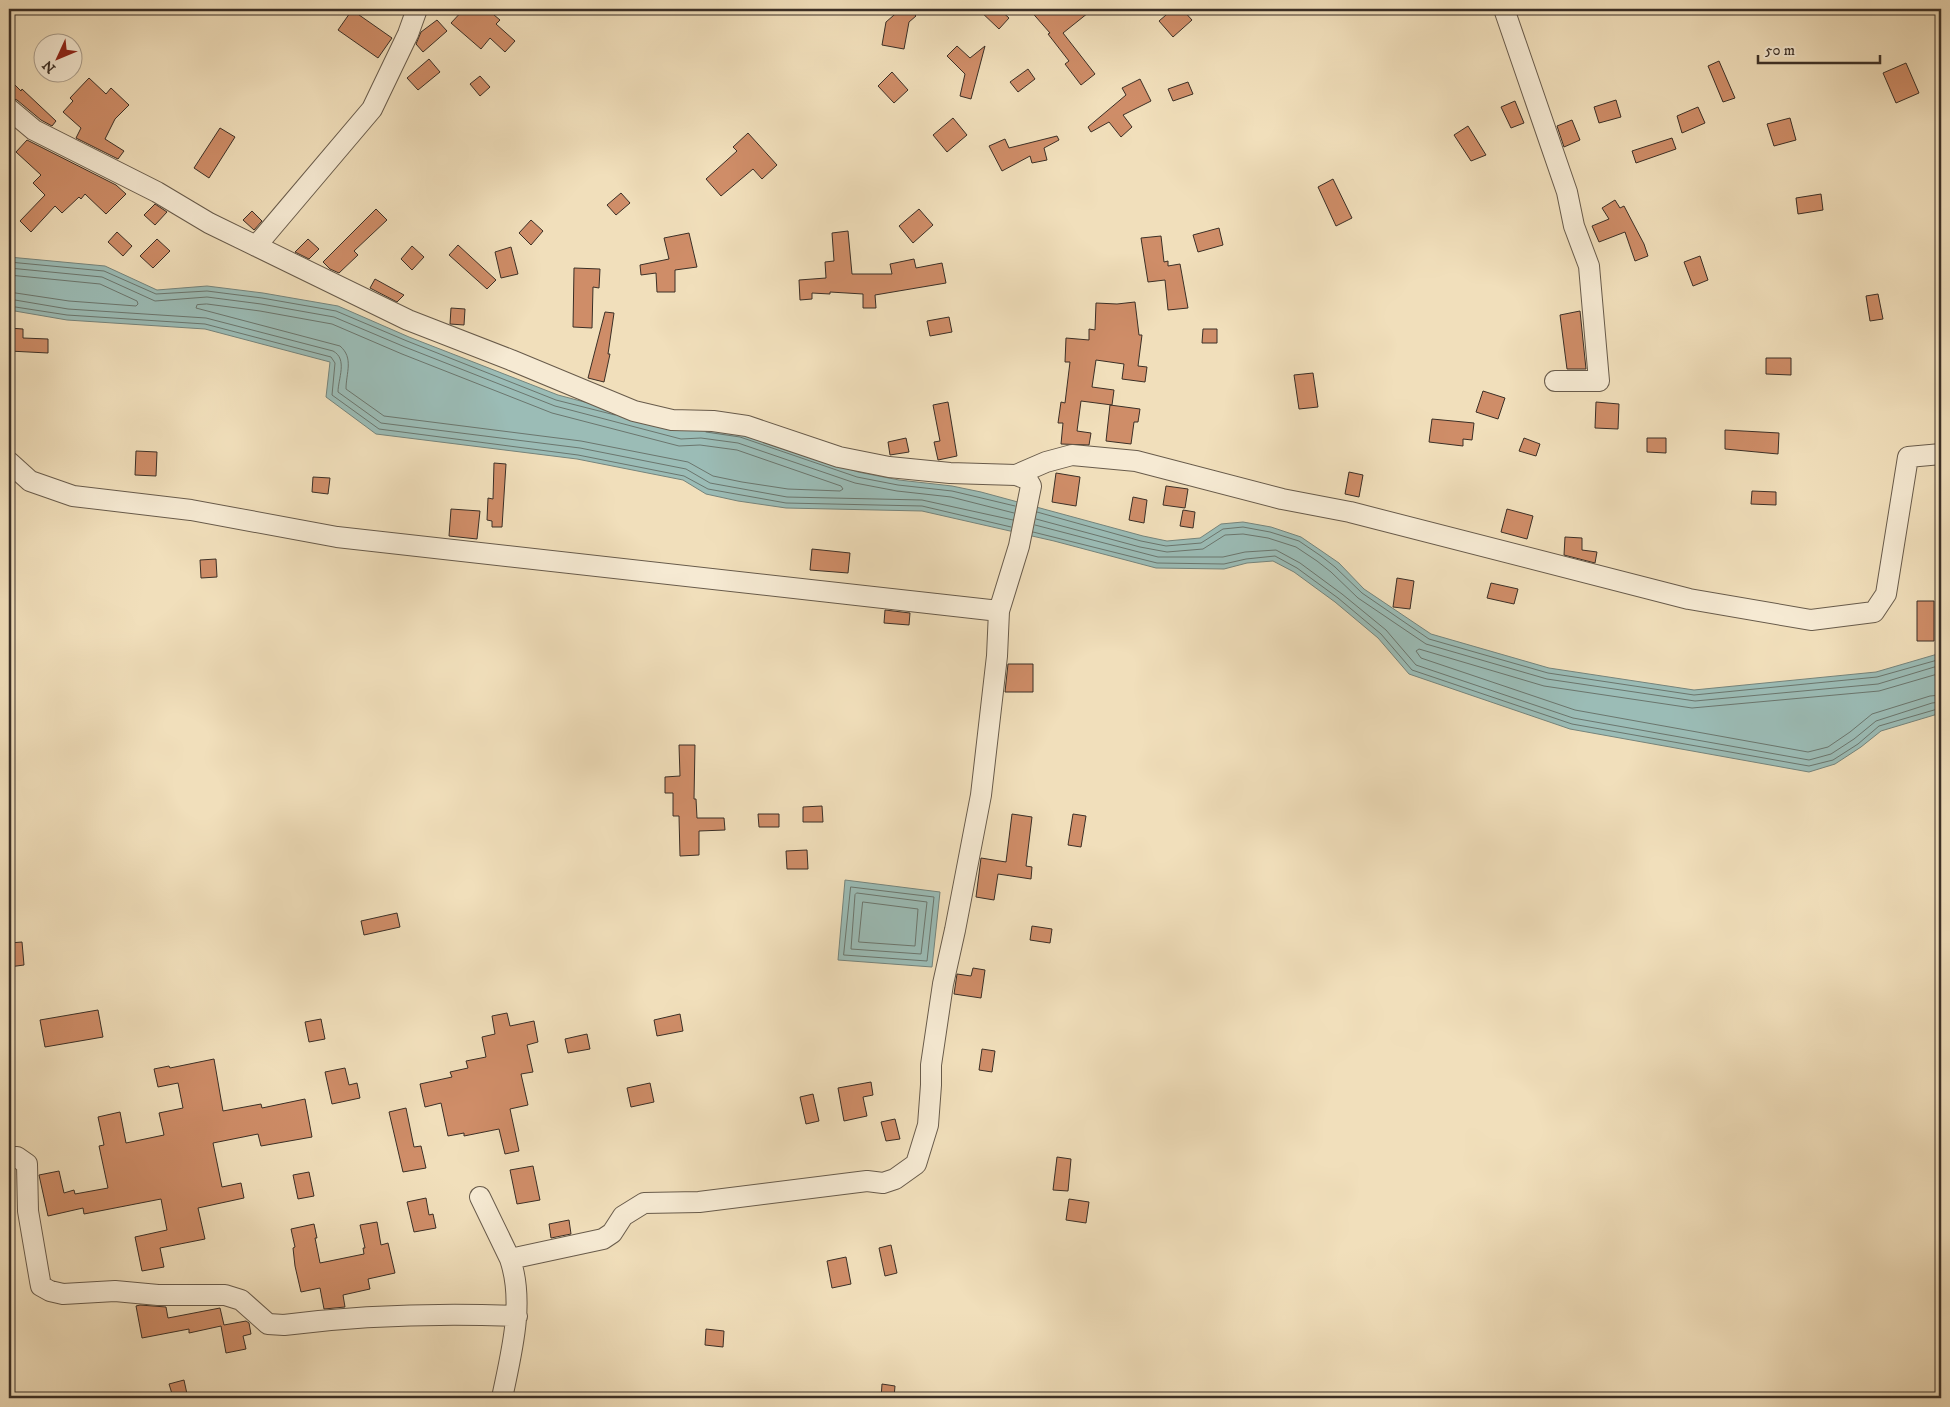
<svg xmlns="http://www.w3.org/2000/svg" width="1950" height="1407" font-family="'IM FELL DW Pica',serif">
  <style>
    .water { fill: #9bbcb6; stroke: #75847c }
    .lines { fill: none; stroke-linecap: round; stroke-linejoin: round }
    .shore { stroke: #6b766e; stroke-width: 1 }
    .building { fill: #cf8d68; stroke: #3b2f26 }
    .minor-casing { stroke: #685b4b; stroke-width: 22 }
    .minor { stroke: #f6ead3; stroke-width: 20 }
  </style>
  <rect width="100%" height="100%" fill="#f1dfbb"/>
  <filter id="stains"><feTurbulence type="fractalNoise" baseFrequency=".004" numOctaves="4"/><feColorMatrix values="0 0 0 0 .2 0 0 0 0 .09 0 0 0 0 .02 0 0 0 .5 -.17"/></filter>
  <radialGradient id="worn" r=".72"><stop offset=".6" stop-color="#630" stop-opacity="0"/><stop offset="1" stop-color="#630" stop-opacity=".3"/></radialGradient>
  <path class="water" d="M9 257 105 266 157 290 207 286 263 293 338 306 409 337 558 395 683 428 741 432 858 472 899 480 952 486 981 492 1143 536 1167 541 1200 538 1221 524 1243 522 1271 527 1301 537 1323 552 1339 563 1364 589 1431 634 1549 668 1694 690 1876 672 1941 653V713L1881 731 1861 747 1835 764 1809 772 1570 729 1409 674 1378 638 1335 602 1294 572 1273 561 1247 563 1224 569 1156 568 1054 541 922 511 786 508 738 501 706 494 683 480 577 459 376 434 326 397 330 362 205 329 67 320 9 310Z
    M845 880 940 892 932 967 838 960Z"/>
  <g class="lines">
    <path class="shore" d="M9 262 104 271 156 294 207 291 262 298 336 311 407 341 556 400 615 415
      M9 268 102 277 155 301 207 297 261 304 334 317 405 347 555 406 681 439 701 438 738 443 855 483 897 491 951 497 1014 513
      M9 275 100 284 137 301 138 304 136 306 69 301 9 292
      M9 299 68 309 206 318 333 351C348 359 338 379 338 392L381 423 580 448 686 469 710 483 787 497 922 500 1013 520
      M207 304 260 311 332 324 402 354 552 413 679 446 700 445 737 450 841 486 843 489 840 491 788 489 742 482 713 476 688 462 581 441 384 416 346 389C346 373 354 358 340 346L196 308 197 305Z
      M9 306 67 315 205 324 331 357 335 363 332 395 379 429 578 455 684 476 708 489 786 503 922 506 1011 527
      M706 432 740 437 857 477 898 485 952 491 1015 506
      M1037 512 1141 541 1166 546 1201 543 1223 529 1243 527 1270 532 1299 541 1321 556 1335 567 1362 593 1429 639 1548 673 1694 695 1877 677 1941 659
      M1036 519 1140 547 1167 552 1203 549 1225 535 1243 534 1268 538 1296 547 1317 561 1331 572 1358 598 1426 644 1547 679 1695 701 1878 684 1941 665
      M1035 525 1158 557H1223L1245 552 1276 550 1300 563 1342 594 1386 630 1416 665 1573 718 1809 760 1831 754 1854 739 1876 721 1932 703 1941 702
      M1033 532 1157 563 1224 564 1246 559 1275 556 1297 568 1338 598 1381 634 1412 670 1572 724 1809 766 1833 760 1858 744 1879 726 1941 708
      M1941 673 1879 691 1692 708 1544 686 1419 649 1416 651 1421 658 1575 710 1808 752 1828 747 1850 732 1872 714 1930 696 1941 695
      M851 887 934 897 927 961 844 955Z
      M857 893 927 902 921 954 851 949 855 895Z
      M863 902 918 909 915 946 859 942Z"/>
  </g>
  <path class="building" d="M464 9H487L500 20 496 24 515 41 505 52 490 38 481 49 451 23Z
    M901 9H909L916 16 909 22 904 49 882 45 886 22Z
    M978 9H999L1009 18 999 29Z
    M1029 9H1093L1063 33 1095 74 1081 85 1065 64 1069 61 1048 34 1050 33Z
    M1173 9H1182L1192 20 1173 37 1159 21Z
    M352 10 392 38 378 58 338 30Z
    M437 20 447 31 423 52 416 44 421 32Z
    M957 46 970 58 985 46 971 99 960 96 965 74 947 56Z
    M429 59 440 72 418 90 407 78Z
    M1719 61 1735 98 1723 102 1708 66Z
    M1906 63 1919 93 1896 103 1883 73Z
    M1028 69 1035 79 1018 92 1010 82Z
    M892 72 908 90 894 103 878 86Z
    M480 76 490 87 480 96 470 84Z
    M89 78 106 94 111 88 129 105 115 119 105 139 124 151 118 159 76 138 81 128 63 112 73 101 70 98Z
    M9 79 21 91 22 89 56 121 52 126 41 120 17 100 9 97Z
    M1140 79 1151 101 1123 115 1132 127 1121 137 1109 122 1091 132 1088 127 1126 95 1122 88Z
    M1188 82 1193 94 1173 101 1168 89Z
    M1616 100 1621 117 1599 123 1594 107Z
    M1515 101 1524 123 1511 128 1501 107Z
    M1698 107 1705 123 1682 133 1677 116Z
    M953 118 967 135 947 152 933 135Z
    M1790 118 1796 140 1774 146 1767 124Z
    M1572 120 1580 140 1564 147 1557 126Z
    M1468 126 1486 155 1471 161 1454 135Z
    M220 128 235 137 209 178 194 168Z
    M748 133 777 165 762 179 753 169 721 196 706 179 737 151 733 147Z
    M1057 136 1059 140 1044 148 1047 160 1032 163 1030 156 1002 171 989 146 1005 139 1009 148Z
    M1672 138 1676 149 1636 163 1632 151Z
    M27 140 116 185 126 194 106 214 85 194 81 199 79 197 62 213 55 206 31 232 20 221 45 195 33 183 41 175 16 152Z
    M1333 179 1352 218 1336 226 1318 187Z
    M621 193 630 203 616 215 607 205Z
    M1821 194 1823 210 1798 214 1796 198Z
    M1615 200 1620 208 1624 206 1644 244 1648 256 1635 261 1625 232 1599 242 1592 226 1609 219 1602 208Z
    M155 204 167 212 155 225 144 215Z
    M376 209 387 220 354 251 358 255 339 273 330 269 323 262Z
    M919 209 933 225 913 243 899 226Z
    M252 211 262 221 254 230 243 220Z
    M531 220 543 231 531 245 519 233Z
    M1219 228 1223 245 1198 252 1193 235Z
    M848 231 852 274H892L890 264 914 259 916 268 942 263 946 283 875 295 876 308H863V294L830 292V294L812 293V299L800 300 799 280 826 278 825 262 834 261 832 233Z
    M117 232 132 246 123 256 108 242Z
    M689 233 697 267 675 270V292H657L656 273 641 275 640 265 669 259 664 238Z
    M1161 236 1164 262 1168 261V266L1180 264 1188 308 1168 310 1165 280 1148 282 1141 238Z
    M157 239 170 251 153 268 140 256Z
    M308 239 319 249 309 259 295 252Z
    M458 245 496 280 487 289 449 255Z
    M412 246 424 257 412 270 401 259Z
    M511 247 518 274 501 278 495 252Z
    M1700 256 1708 280 1693 286 1684 262Z
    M574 268 600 269 599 288 593 287 592 328 573 327Z
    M375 279 404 295 397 302 370 288Z
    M1878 294 1883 319 1870 321 1866 296Z
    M1135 302 1139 335H1142L1138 366 1147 367 1145 382 1122 379 1124 364 1096 360 1092 387 1114 390 1112 405 1081 401 1077 431 1091 433 1089 445 1061 444 1063 423H1058L1061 402 1065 403 1070 362H1065L1066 338 1089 340V329L1095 330 1096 303 1117 304Z
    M451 308 465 309 464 325 450 324Z
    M1580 311 1586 369H1567L1560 315Z
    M605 312 614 313 608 354H610L604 382 588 378Z
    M949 317 952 332 930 336 927 321Z
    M9 328 23 329V338L48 339V353L9 351Z
    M1203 329H1217V343H1202Z
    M1766 358H1791V375L1766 374Z
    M1313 373 1318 407 1299 409 1294 375Z
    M1483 391 1505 398 1498 419 1476 412Z
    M948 402 957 456 938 460 934 442 940 441 933 405Z
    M1596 402 1619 404 1618 429 1595 428Z
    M1110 405 1140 409 1138 422H1134L1131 444 1106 441Z
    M1432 419 1474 423 1472 440 1463 439V446L1429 442Z
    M1725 430 1779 433 1778 454 1725 449Z
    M906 438 909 452 890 455 888 442Z
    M1524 438 1540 444 1536 456 1519 451Z
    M1647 438H1666V453L1647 452Z
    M136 451 157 452 156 476 135 475Z
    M494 463 506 464 502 527H492V521L487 520 488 498 493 499Z
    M1349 472 1363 475 1359 497 1345 494Z
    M1056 473 1080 477 1076 506 1052 502Z
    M313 477 330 478 328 494 312 492Z
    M1166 486 1188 489 1185 508 1163 505Z
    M1752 491 1776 492V505L1751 504Z
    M1133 497 1147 500 1144 523 1129 520Z
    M451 509 480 511 477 539 449 536Z
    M1507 509 1533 516 1527 539 1501 532Z
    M1183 510 1195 512 1193 528 1180 526Z
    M1565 537 1582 538V550L1597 552 1595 563 1564 555Z
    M812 549 850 553 848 573 810 570Z
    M216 559 217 577 201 578 200 560Z
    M1397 578 1414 581 1410 609 1393 607Z
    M1491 583 1518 589 1514 604 1487 598Z
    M1917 601H1934V641H1917Z
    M885 610 910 613 909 625 884 623Z
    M1008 664H1033V692H1005Z
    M679 745H695L694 799H696L697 818H724L725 830 699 831V855L680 856 679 816H673V793H665V777L680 776Z
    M822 806 823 822H803V807Z
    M758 814H779V827H759Z
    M1012 814 1032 817 1026 866 1032 867 1031 879 998 874 994 900 976 897 981 858 1006 862Z
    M1073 814 1086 816 1081 847 1068 845Z
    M807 850 808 869H787L786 851Z
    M397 913 400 927 364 935 361 921Z
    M1032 926 1052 929 1050 943 1030 940Z
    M22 942 24 965 9 967V943Z
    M973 968 985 970 981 998 954 994 957 974 971 976Z
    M98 1010 103 1037 45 1047 40 1020Z
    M507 1013 510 1026 534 1021 538 1042 527 1045 533 1072 521 1074 528 1105 510 1109 519 1151 505 1154 499 1129 464 1136V1133L448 1136 441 1103 425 1107 420 1084 452 1077 450 1072 468 1068 466 1061 486 1057 482 1037 495 1034 492 1016Z
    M680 1014 683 1031 657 1036 654 1020Z
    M321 1019 325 1039 309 1042 305 1022Z
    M587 1034 590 1049 568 1053 565 1039Z
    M982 1049 995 1051 992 1072 979 1070Z
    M214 1059 223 1111 261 1104 262 1108 305 1099 312 1137 261 1146 258 1134 213 1143 222 1187 241 1183 244 1198 198 1208 205 1239 160 1248 164 1267 142 1271 135 1237 167 1230 161 1199 84 1214 83 1208 48 1216 39 1175 59 1171 64 1193 74 1190 75 1194 108 1188 99 1146 104 1145 98 1117 120 1112 126 1143 164 1135 159 1113 183 1108 178 1083 158 1087 154 1069 169 1066 170 1068Z
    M345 1068 349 1085 357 1083 360 1098 332 1104 325 1072Z
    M871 1082 873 1095 863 1097 867 1116 844 1121 838 1088Z
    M650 1083 654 1102 631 1107 627 1088Z
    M813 1094 819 1121 806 1124 800 1097Z
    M406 1108 414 1147 421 1146 426 1168 403 1172 389 1112Z
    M895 1119 900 1139 886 1141 881 1122Z
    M1057 1157 1071 1159 1068 1191 1053 1190Z
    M533 1166 540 1200 517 1204 510 1170Z
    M309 1172 314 1196 298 1199 293 1175Z
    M426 1198 429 1215 433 1214 436 1228 414 1232 407 1202Z
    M1069 1199 1089 1202 1086 1223 1066 1220Z
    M569 1220 571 1234 551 1238 549 1224Z
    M377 1222 381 1245 388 1243 395 1273 368 1279 370 1289 343 1295 345 1307 324 1309 320 1288 301 1292 295 1266 293 1248 295 1247 291 1229 314 1224 317 1238H315L320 1263 364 1254 363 1248H365L360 1225Z
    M891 1245 897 1273 885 1276 879 1248Z
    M846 1257 851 1284 832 1288 827 1261Z
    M140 1305 166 1307 168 1318 220 1308 224 1325 246 1321 249 1323 251 1334 243 1336 246 1349 226 1353 221 1326 189 1333V1329L142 1338 136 1306Z
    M706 1329 724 1331 723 1347 705 1345Z
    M184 1380 187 1394 173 1397 169 1384Z
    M882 1384 895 1386 894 1398H881Z"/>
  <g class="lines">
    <g class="minor-casing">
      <path id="minor" d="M1504 9 1567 192 1574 226 1589 266 1599 381H1555
        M9 109 34 130 157 192 209 223 408 320 511 360 634 411 672 420 713 421 747 426 839 457 889 467 950 473 1016 475 1027 479 1031 486 1019 546 999 611 997 656 981 795 955 930 943 984 931 1065V1085L928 1125 916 1164 895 1179 883 1183 867 1181 699 1202 644 1203 623 1216 612 1233 603 1239 510 1259C525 1303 511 1354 502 1398
        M256 246 372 109 408 34 417 9
        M9 462 30 481 73 496 191 510 337 537 999 611
        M1016 475 1046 462 1072 455 1136 461 1282 499 1350 512 1689 599 1811 620 1874 612 1886 594 1908 457 1941 454
        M9 1158 17 1157 27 1164 28 1211 40 1281 41 1286 50 1291 63 1294 115 1291 158 1295H225L241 1300 268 1324 284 1325C363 1315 438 1313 517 1316
        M480 1197 510 1259"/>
    </g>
    <use href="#minor" class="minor"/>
  </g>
  <rect width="1950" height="1407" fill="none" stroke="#f1dfbb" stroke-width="30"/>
  <rect x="10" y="10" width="1930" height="1387" fill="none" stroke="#3b2f26" stroke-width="2.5"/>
  <rect x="15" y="15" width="1920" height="1377" fill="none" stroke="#3b2f26"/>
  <g transform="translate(58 58) rotate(226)"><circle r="24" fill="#f6ead3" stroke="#ab9f8e"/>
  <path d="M0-4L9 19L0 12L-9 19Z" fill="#8f2418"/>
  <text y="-8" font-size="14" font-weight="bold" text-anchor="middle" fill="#3b2f26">N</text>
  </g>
  <path d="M1758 55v8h122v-8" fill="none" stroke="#3b2f26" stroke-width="2.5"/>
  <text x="1765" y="55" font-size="15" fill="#3b2f26" stroke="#f6ead3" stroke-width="4" paint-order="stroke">50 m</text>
  <rect width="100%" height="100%" filter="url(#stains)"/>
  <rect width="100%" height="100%" fill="url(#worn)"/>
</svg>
